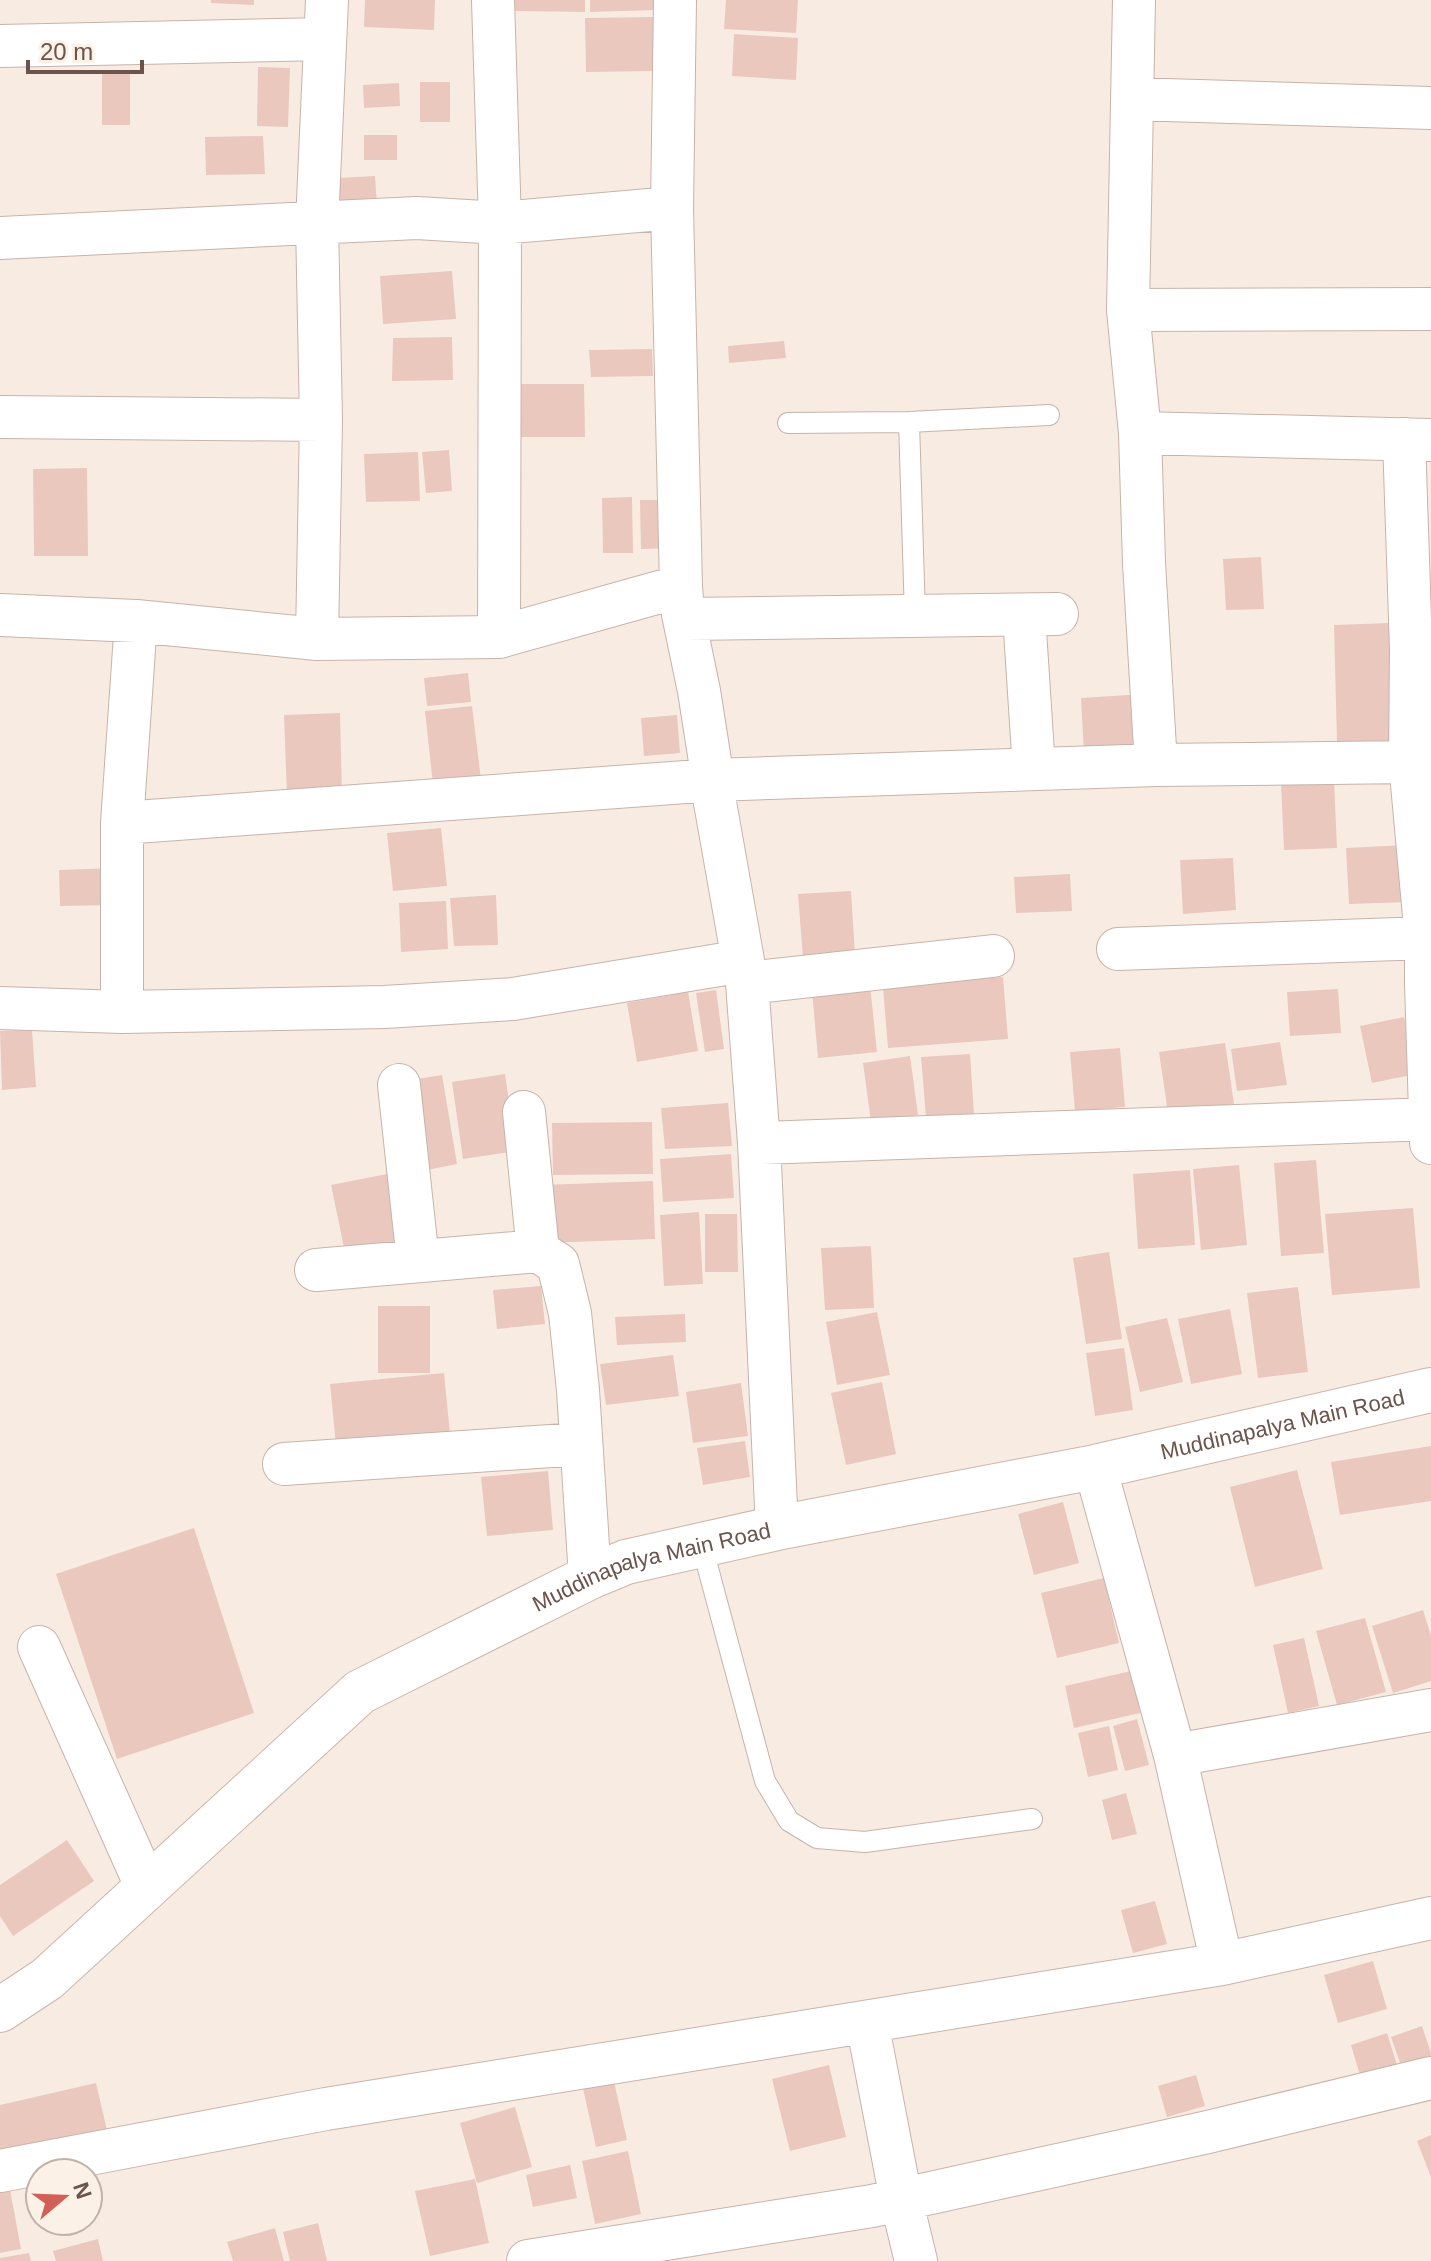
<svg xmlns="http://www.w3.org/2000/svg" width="1431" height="2261" font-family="Helvetica,sans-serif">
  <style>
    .building { fill: #eac8be }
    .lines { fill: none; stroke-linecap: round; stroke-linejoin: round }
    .lane-casing { stroke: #c7b3ab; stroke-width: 22 }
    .street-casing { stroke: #c7b3ab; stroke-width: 44 }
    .secondary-casing { stroke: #ccb5ab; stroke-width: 46 }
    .lane { stroke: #fff; stroke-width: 20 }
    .street { stroke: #fff; stroke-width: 42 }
    .secondary { stroke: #fff; stroke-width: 44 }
    .labels { text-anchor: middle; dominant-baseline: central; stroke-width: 8; stroke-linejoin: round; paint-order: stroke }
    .street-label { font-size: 22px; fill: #6c534c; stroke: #fcf1e7 }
  </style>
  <rect width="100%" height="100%" fill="#f8ece2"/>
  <path class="building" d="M211 0H254V5L211 3Z
    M365 0H435L434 30 364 27Z
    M515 0H585V12L514 11Z
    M590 0H657V10L590 12Z
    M726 0H798L796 33 724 29Z
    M654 17 655 71 586 72 585 18Z
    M734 34 798 38 796 80 732 76Z
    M258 67 290 68 288 127 257 126Z
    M102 73 130 74V125H102Z
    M420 82H450V122H420Z
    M399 83 400 106 364 108 363 85Z
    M364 135H397V160H364Z
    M263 136 265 174 206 175 205 137Z
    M375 176 377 204 339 205 338 178Z
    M452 271 456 319 383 324 380 276Z
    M452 337 453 380 392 381 393 338Z
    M784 341 786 358 729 363 728 346Z
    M652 349 653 376 591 377 589 350Z
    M507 384H584L585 437H508Z
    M449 450 452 491 426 493 422 452Z
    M418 452 420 501 366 502 364 454Z
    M87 468 88 556H34L33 469Z
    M632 497 633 553H603L602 498Z
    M640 500H673L674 548 641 549Z
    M1261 557 1264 609 1226 610 1223 559Z
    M1390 623 1394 742 1337 743 1334 625Z
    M468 673 471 702 427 706 424 678Z
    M1144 694 1148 751 1084 754 1081 698Z
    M472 706 481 780 433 785 425 711Z
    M340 713 342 794 287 796 284 715Z
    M677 715 680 753 644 756 641 718Z
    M1334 780 1337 848 1284 850 1281 782Z
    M441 828 447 886 393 891 387 833Z
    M1406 845 1409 902 1349 904 1346 848Z
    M1233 858 1236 910 1183 914 1180 860Z
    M115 868 116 905 60 906 59 870Z
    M1070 874 1072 911 1016 913 1014 877Z
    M851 891 855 954 803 958 798 894Z
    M496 895 498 945 454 946 450 898Z
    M446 901 448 949 401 952 399 903Z
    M1003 977 1008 1039 888 1048 883 988Z
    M870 985 877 1052 818 1058 812 991Z
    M1338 989 1341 1033 1290 1036 1287 992Z
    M716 990 724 1049 705 1052 696 993Z
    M688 992 698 1051 637 1062 627 1003Z
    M1404 1017 1416 1074 1372 1083 1360 1026Z
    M32 1030 36 1087 2 1090 0 1031Z
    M1280 1042 1287 1085 1237 1091 1231 1049Z
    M1225 1043 1234 1104 1168 1113 1159 1052Z
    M1120 1048 1125 1107 1075 1111 1070 1052Z
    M970 1054 974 1114 926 1117 921 1057Z
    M910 1056 918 1115 871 1122 863 1063Z
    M505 1074 516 1151 463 1159 452 1082Z
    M442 1075 457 1164 427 1170 411 1080Z
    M728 1103 732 1146 665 1149 661 1108Z
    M652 1122 653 1174 553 1175 552 1123Z
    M731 1154 734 1198 663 1202 660 1159Z
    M1316 1160 1324 1253 1281 1256 1274 1163Z
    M1239 1165 1247 1245 1201 1250 1193 1169Z
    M1190 1170 1195 1245 1138 1249 1133 1174Z
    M387 1174 402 1246 346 1257 331 1185Z
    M653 1181 655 1239 544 1243 542 1185Z
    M1413 1208 1420 1288 1332 1295 1325 1214Z
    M699 1212 703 1284 664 1286 660 1215Z
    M705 1214H737L738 1272H705Z
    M871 1246 874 1308 825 1310 821 1248Z
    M1109 1252 1122 1339 1086 1344 1073 1258Z
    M541 1286 545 1324 497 1329 493 1290Z
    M1298 1287 1308 1372 1258 1378 1247 1293Z
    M378 1306H430V1373H378Z
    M1230 1309 1242 1374 1191 1384 1178 1319Z
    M877 1312 890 1375 837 1385 826 1322Z
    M685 1314 686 1342 617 1345 615 1317Z
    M1167 1318 1183 1382 1140 1392 1125 1327Z
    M1124 1348 1133 1410 1095 1416 1086 1353Z
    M673 1355 679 1396 606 1405 600 1364Z
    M444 1373 451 1444 337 1455 330 1384Z
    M882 1382 896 1454 846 1465 831 1393Z
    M741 1383 748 1436 693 1443 686 1392Z
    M745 1441 750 1477 703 1485 697 1448Z
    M1431 1446V1501L1340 1515 1331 1462Z
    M1297 1470 1323 1569 1255 1587 1230 1487Z
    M548 1471 553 1530 487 1536 481 1477Z
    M1063 1502 1079 1563 1034 1575 1018 1514Z
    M194 1528 254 1713 117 1759 56 1574Z
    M1104 1578 1119 1643 1057 1658 1041 1593Z
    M1423 1610 1431 1636V1681L1393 1693 1372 1626Z
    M1365 1618 1386 1692 1337 1705 1316 1631Z
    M1304 1638 1319 1706 1288 1713 1273 1645Z
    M1131 1671 1140 1713 1074 1728 1065 1686Z
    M1137 1719 1149 1765 1125 1771 1113 1726Z
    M1109 1726 1118 1770 1088 1777 1078 1733Z
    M1126 1793 1137 1834 1112 1840 1102 1800Z
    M67 1840 94 1881 13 1936 0 1916V1885Z
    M1155 1901 1167 1944 1133 1953 1121 1910Z
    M1373 1961 1387 2009 1338 2023 1324 1975Z
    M1422 2026 1431 2053V2068L1405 2077 1391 2037Z
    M1387 2033 1402 2081 1365 2092 1351 2045Z
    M829 2065 846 2137 790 2151 772 2079Z
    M1196 2075 1205 2106 1167 2117 1158 2086Z
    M613 2077 627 2140 596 2147 582 2084Z
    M96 2083 109 2139 0 2165V2105Z
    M515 2107 532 2167 477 2183 460 2123Z
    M1431 2135V2177L1417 2141Z
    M628 2151 641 2214 595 2224 582 2161Z
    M570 2165 577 2198 533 2207 526 2175Z
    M475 2179 489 2243 430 2256 415 2191Z
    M9 2184 21 2249 0 2253V2186Z
    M318 2223 327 2261H290L283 2232Z
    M275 2228 284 2261H233L227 2242Z
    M98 2239 103 2261H56L53 2251Z
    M29 2253 31 2261H0V2258Z"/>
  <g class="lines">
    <g class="lane-casing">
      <path id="lane" d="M909 422 1049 415
        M788 423 909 422 915 616
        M702 1546 765 1781 789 1821 817 1838 865 1842 1032 1819"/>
    </g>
    <g class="street-casing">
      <path id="street" d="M493 0 500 223 499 637
        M675 0 672 208 681 586 683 614 699 691 713 780 714 797 747 983 759 1143 777 1528
        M1134 0 1128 310 1140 433 1144 563 1156 765
        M0 46 325 39
        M1133 99 1431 108
        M0 238 417 218 500 223 672 208
        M1128 310 1431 309
        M0 417 321 420
        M1140 433 1431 440
        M1404 439 1411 649 1410 762 1426 938V984L1431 1143
        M0 615 136 621 317 639 499 637 681 586
        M1024 615 1034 769
        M684 619 1057 614
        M317 639 321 420 317 223 327 0
        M122 823 713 780 1156 765 1410 762
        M1118 949 1426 938
        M747 983 993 956
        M0 1008 122 1012 385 1007 513 999 743 961
        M122 1012V823L136 621
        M399 1085 418 1261
        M524 1112 538 1251 558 1264 570 1313 578 1390 590 1577
        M759 1143 1431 1119
        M316 1270 538 1251
        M284 1464 581 1444
        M1095 1467 1175 1755 1222 1964 1431 1918
        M39 1647 147 1888
        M1175 1755 1431 1710
        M867 2022 901 2199 916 2261
        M0 2171 326 2109 1222 1964
        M528 2261 872 2206 1208 2132 1431 2078"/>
    </g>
    <g class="secondary-casing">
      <g id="secondary">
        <path id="s1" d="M0 2010 47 1979 360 1692 590 1577 626 1562 777 1528 1095 1467 1431 1390"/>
      </g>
    </g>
    <use href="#lane" class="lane"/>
    <use href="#street" class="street"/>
    <use href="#secondary" class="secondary"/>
  </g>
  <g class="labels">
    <g class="street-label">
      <text stroke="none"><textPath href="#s1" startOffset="1448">Muddinapalya Main Road</textPath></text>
      <text stroke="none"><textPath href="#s1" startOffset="800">Muddinapalya Main Road</textPath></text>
    </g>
  </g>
  <g transform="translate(64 2197) rotate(71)"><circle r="38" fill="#fcf1e7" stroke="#c2b2a9" stroke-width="2"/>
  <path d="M0-6L14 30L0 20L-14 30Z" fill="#d26057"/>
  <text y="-12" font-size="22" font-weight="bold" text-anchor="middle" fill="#6c534c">N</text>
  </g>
  <path d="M28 60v12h114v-12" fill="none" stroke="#6c534c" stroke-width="4"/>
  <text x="40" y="60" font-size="24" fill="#6c534c" stroke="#fcf1e7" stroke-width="6" paint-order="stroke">20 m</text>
</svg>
